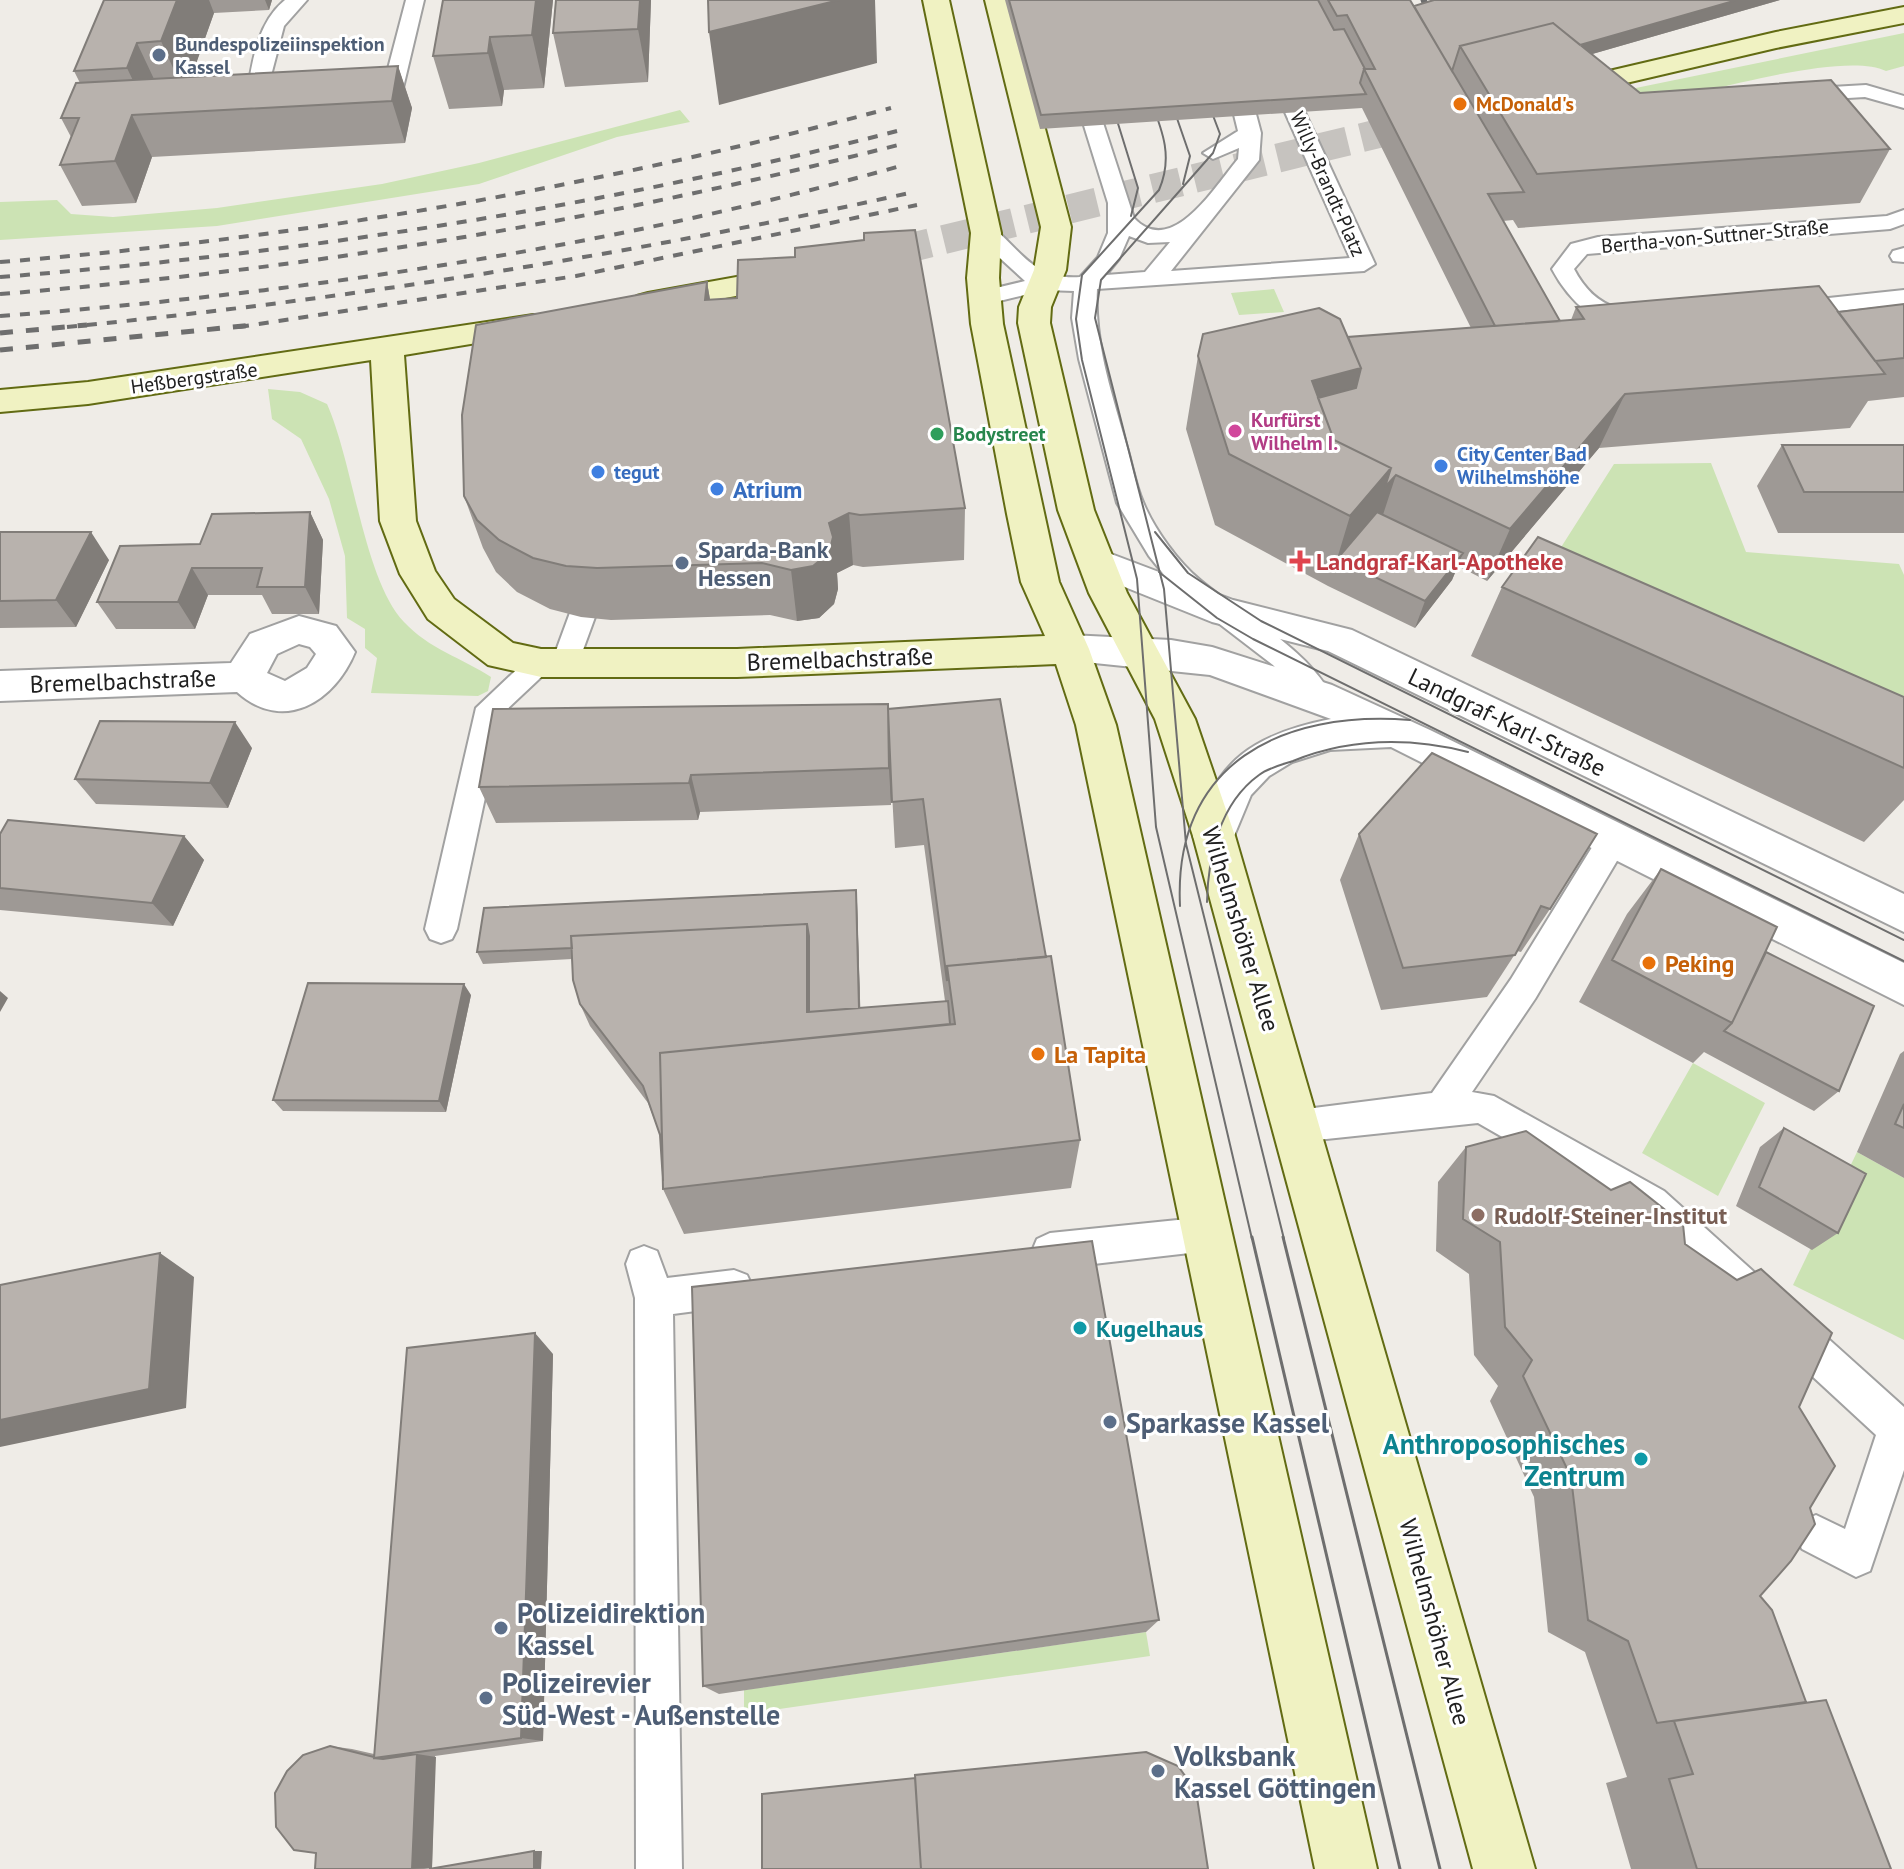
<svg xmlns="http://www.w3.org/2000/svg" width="1904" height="1869" font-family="'PT Sans',sans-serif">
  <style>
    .grass { fill: #cce3b4 }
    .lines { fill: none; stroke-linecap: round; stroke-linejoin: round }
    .secondary-tunnel { stroke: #c6c3bf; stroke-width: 29; stroke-dasharray: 29 14; stroke-linecap: butt }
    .service-casing { stroke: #a1a1a1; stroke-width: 4 }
    .minor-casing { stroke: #a1a1a1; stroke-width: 4 }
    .tertiary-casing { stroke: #a1a1a1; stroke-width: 4 }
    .secondary-casing { stroke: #626b13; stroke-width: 4 }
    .service { fill: #fff; fill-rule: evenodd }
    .minor { fill: #fff; fill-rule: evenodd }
    .tertiary { fill: #fff; fill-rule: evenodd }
    .secondary { fill: #f0f2c2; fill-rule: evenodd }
    .tram-far1 { stroke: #6e6e6e; stroke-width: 2 }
    .tram { stroke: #6e6e6e; stroke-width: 3 }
    .rail-far1 { stroke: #6e6e6e; stroke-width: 4; stroke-dasharray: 10 10; stroke-linecap: butt }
    .rail { stroke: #6e6e6e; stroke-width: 5; stroke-dasharray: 13 13; stroke-linecap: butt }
    .wall { fill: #9e9995 }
    .shaded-wall { fill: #817d79 }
    .building { fill: #b8b2ad; stroke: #817d79; stroke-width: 2 }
    .service-dot { fill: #5c6f8a; stroke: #fff; stroke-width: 3 }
    .food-dot { fill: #e8710a; stroke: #fff; stroke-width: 3 }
    .hotel-dot { fill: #d1479c; stroke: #fff; stroke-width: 3 }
    .leisure-dot { fill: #2e9e5b; stroke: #fff; stroke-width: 3 }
    .shop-dot { fill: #3f7fe0; stroke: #fff; stroke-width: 3 }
    .health-dot { fill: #e0444e; stroke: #fff; stroke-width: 3 }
    .education-dot { fill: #8d6e63; stroke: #fff; stroke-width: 3 }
    .culture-dot { fill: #0f9aa8; stroke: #fff; stroke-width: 3 }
    .labels { text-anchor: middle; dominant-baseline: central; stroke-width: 6; stroke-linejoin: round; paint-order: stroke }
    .far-service-label { font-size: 20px; font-weight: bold; fill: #4e5e75; stroke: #fff; text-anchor: start }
    .far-food-label { font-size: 20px; font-weight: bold; fill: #c56008; stroke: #fff; text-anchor: start }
    .far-street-label { font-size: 20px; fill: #202020; stroke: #fff }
    .far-hotel-label { font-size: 20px; font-weight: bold; fill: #b23c85; stroke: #fff; text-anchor: start }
    .far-leisure-label { font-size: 20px; font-weight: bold; fill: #27864d; stroke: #fff; text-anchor: start }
    .far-shop-label { font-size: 20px; font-weight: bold; fill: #366cbe; stroke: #fff; text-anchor: start }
    .shop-label { font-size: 24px; font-weight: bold; fill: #366cbe; stroke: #fff; text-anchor: start }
    .service-label { font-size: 24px; font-weight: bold; fill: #4e5e75; stroke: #fff; text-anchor: start }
    .health-label { font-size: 24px; font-weight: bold; fill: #be3a42; stroke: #fff; text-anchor: start }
    .street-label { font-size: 24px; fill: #202020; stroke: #fff }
    .food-label { font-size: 24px; font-weight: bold; fill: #c56008; stroke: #fff; text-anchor: start }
    .education-label { font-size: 24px; font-weight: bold; fill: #785e54; stroke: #fff; text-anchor: start }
    .culture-label { font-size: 24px; font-weight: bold; fill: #0d838f; stroke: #fff; text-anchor: start }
    .near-service-label { font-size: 28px; font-weight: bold; fill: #4e5e75; stroke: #fff; text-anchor: start }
    .near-culture-label { font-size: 28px; font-weight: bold; fill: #0d838f; stroke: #fff; text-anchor: end }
  </style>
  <rect width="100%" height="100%" fill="#efece7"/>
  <path class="grass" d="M1904 33V66L1886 71C1843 50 1696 95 1645 106L1626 90Z
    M680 110 690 122 617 137 479 184 217 226 0 240V202L57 200 71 214 113 217 217 208 382 184 479 163Z
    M1274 289 1284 312 1239 315 1231 293Z
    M268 389 300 392 327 404C353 462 364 580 404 622 429 649 462 658 491 677L488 691 478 696 371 693 377 658 365 648V629L347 618 345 556 329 499 301 439 272 419Z
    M1711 463 1746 552 1899 564 1904 575V768L1530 596 1614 464Z
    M1693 1063 1765 1103 1718 1196 1642 1153Z
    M1857 1152 1904 1178V1340L1793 1285Z
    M1146 1632 1150 1656 744 1714V1690Z"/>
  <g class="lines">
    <path class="secondary-tunnel" d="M860 260 1434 120"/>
    <g class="service-casing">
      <path id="service" d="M285 0H307L284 26 268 87 292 102 282 108 264 104 248 88C253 57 259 21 285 0Z
        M406 0H424L403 88 378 100H364L361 96 384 84Z
        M1045 0H1063L1134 218C1172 259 1216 185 1238 159L1239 148 1213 159 1203 153 1238 131 1225 78 1190 0H1208L1252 99 1261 133 1259 160 1171 271 1350 258 1235 0H1253L1375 264 1364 271 1097 289C1094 343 1112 393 1126 444 1132 463 1135 484 1143 502 1154 529 1178 562 1200 580 1243 616 1305 646 1332 696L1328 704 1318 707 1308 704 1273 665 1178 592 1149 556 1117 503 1079 359 1072 318 1074 291 1045 290 983 305 972 298 975 293 1025 281 978 238 975 233 978 228H994C1024 255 1036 280 1080 277L1098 257 1108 233V203ZM1129 236 1148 243 1170 242 1145 272 1106 275 1119 259Z
        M1866 85 1904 96V108L1865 97 1797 101 1787 95 1797 89Z
        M1904 210V224L1890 229 1587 254 1574 269C1584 288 1597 302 1617 308 1627 311 1634 310 1641 318L1637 323C1599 333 1568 299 1552 269L1571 244 1598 237 1887 216Z
        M1904 248V262L1893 261 1890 256 1893 251Z
        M1904 290V304L1791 316 1779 309 1791 302Z
        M581 607 591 610 595 617 576 669 566 672 554 665 503 713 457 929 452 939 441 943 430 939 425 929 476 708 531 656 541 653 553 659 571 610Z
        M1613 828 1624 831 1628 840 1624 849 1535 999 1472 1092 1494 1096 1664 1191 1904 1407V1470L1870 1571 1856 1577 1802 1549 1796 1535 1802 1521 1816 1515 1845 1529 1876 1435 1638 1215 1478 1123 1298 1142 1286 1137 1281 1126 1286 1115 1298 1110 1432 1093 1511 979 1602 831Z
        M1207 1217 1220 1222 1225 1234 1220 1246 1207 1251 1050 1269 1037 1263 1032 1251 1037 1239 1050 1233Z
        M644 1246 657 1251 667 1278 734 1270 747 1275 753 1288 747 1301 734 1306 673 1314 682 1869H636L635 1298 626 1264 631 1251Z"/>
    </g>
    <g class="minor-casing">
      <path id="minor" d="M299 616 336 626 355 652C335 701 284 734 237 692L0 701V671L231 663 250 634ZM299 644 310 647 316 654 307 668 285 681 267 673 277 654Z"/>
    </g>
    <g class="tertiary-casing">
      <path id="tertiary" d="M1098 549 1233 600 1352 630 1904 894V932L1328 651 1212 622 1085 571 1080 562 1085 553Z
        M1070 635 1171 640 1212 647 1332 685 1430 730 1904 963V1005L1391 747 1330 750 1292 762 1269 776 1251 795 1229 848 1214 853 1199 848 1193 836C1215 760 1255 734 1331 719L1210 675 1056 659 1051 649 1056 639Z"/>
    </g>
    <g class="secondary-casing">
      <path id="secondary" d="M923 0H949L1001 233 999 278 1003 324 1059 582 1089 649 1116 725 1377 1869H1315L1076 725 1056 664 737 677H541L488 665 428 619 400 574 380 521 371 360 88 404 0 412V390L88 382 533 315 544 318 549 325 544 332 404 355 416 521 435 571 454 599 513 643 541 649H737L1045 636 1021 582 1007 514 971 324 967 278 971 233Z
        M985 0H1011L1071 227 1066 270 1051 307 1050 323 1094 510 1127 593 1195 719 1235 836 1535 1869H1473L1193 836 1155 719 1089 593 1058 510 1018 323 1019 307 1034 270 1041 227Z
        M1904 7V23L1776 48 1579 94 1569 92 1565 86 1569 80 1579 78 1776 32Z
        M797 266 808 268 813 275 808 282 648 313 637 310 632 303 637 296 648 293Z"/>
    </g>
    <use href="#service" class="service"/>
    <use href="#minor" class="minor"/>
    <use href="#tertiary" class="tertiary"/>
    <use href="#secondary" class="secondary"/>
    <path class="tram-far1" d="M1206 97 1220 134 1213 153 1101 280 1095 318 1164 589 1186 844 1284 1239
      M1111 101 1138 188 1131 216
      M1151 101C1163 132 1173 158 1159 190L1082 275 1076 319 1082 360 1137 579 1156 827 1252 1239
      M1171 101 1190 156 1183 184
      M1155 532 1188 573 1261 621 1904 940
      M1159 572 1217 618 1253 639 1904 961
      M1207 902C1208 857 1219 804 1259 775 1268 768 1281 765 1293 761 1350 738 1408 737 1468 752
      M1180 906C1173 763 1282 710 1410 720"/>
    <path class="tram" d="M1252 1237 1400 1869
      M1283 1237 1440 1869"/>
    <path class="rail-far1" d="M1402 8 1427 0
      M0 262C305 238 596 187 891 108
      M0 277C306 253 604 207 901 130
      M0 294C305 270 602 221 898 145
      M0 316C305 293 610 248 904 165
      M67 327C352 299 634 254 914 192
      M239 327 576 276 917 205"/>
    <path class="rail" d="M0 333 87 325
      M0 350 254 325"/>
  </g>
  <path class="wall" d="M104 0H272L269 10 214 13 191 77 398 66 412 108 405 143 152 157 136 203 82 206 60 165 71 137 61 118 80 83 74 71Z
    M443 0H553L544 88 504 90 502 106 449 109 433 56Z
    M651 0 648 82 565 87 553 33Z
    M1005 0H1410L1414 6 1434 0H1780L1592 54 1640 93 1890 149 1860 203 1518 228 1513 220 1503 221 1560 321 1571 320 1576 307 1838 312 1904 304V397L1868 401 1850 428 1599 448 1487 581 1458 566 1452 580 1415 628 1328 586 1215 525 1186 429 1198 356 1348 337 1471 328 1362 108 1040 129Z
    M707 282 710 299 965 508 964 560 863 567 853 565 837 573 838 589 834 604 819 618 797 621 770 615 611 620 581 617 550 609 517 592 496 572 483 548 464 496Z
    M1782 445H1904V533H1778L1757 486Z
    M310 512 323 540 319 614H272L262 595H208L195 629H116L97 602 200 544Z
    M0 532 109 560 76 627 0 628Z
    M1502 587 1904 697V800L1864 842 1471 656Z
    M889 709 1080 1140 1071 1188 684 1234 663 1189 660 1135 648 1103 590 1026 580 1004 572 959 483 964 477 952 857 902 860 1008 945 1001 924 845 895 848 891 774V805L700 812 698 820 496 823 479 787Z
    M252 748 228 808 96 804 75 779Z
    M0 834 184 836 204 860 173 926 0 910Z
    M1359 834 1550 909 1521 952 1517 951 1487 997 1381 1010 1340 880Z
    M1661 869 1766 952 1839 1091 1814 1111 1704 1052 1693 1063 1579 1002 1627 914Z
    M471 995 446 1112 283 1111 273 1100Z
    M1904 1051V1178L1857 1152 1900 1054Z
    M1784 1128 1838 1233 1812 1250 1736 1206 1760 1147Z
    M1466 1147 1685 1244 1799 1407 1810 1508 1760 1596 1806 1702 1891 1869H1631L1606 1783 1627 1777 1585 1652 1548 1632 1534 1497 1490 1401 1498 1386 1474 1355 1469 1274 1436 1251 1438 1182Z
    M553 1354 543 1741 435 1756 432 1868 424 1869H315L330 1746 352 1749 374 1754Z
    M1159 1620 1146 1632 719 1694 703 1686Z"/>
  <path class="shaded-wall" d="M177 0H209L214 13 185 95 161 41Z
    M265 0H272L269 10Z
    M536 0H553L544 88 532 35Z
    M640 0H651L648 82 638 29Z
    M839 0H875L877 63 719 105 709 32Z
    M1737 0H1780L1575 59 1580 45Z
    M490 37 504 90 502 106 488 53Z
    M137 43 162 96 149 114 127 68Z
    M398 66 412 108 405 143 392 101Z
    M132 115 152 157 136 203 115 161Z
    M707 282 716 336 705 300Z
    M1361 368 1341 441 1323 446 1312 381Z
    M1625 394 1599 448 1487 581 1510 529Z
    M1391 468 1396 475 1379 527 1337 559 1350 516Z
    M310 512 323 540 319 614 305 587Z
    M849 513 853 565 837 573 838 589 834 604 819 618 797 621 791 570 829 523Z
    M91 532 109 560 76 627 56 600Z
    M1463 553 1452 580 1415 628 1425 601Z
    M192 568 208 595 195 629 178 602Z
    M888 704 891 742V805L889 768Z
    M235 722 252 748 228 808 210 783Z
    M691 775 700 812 698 820 689 783Z
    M184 836 204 860 173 926 152 903Z
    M856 890 857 902 861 1031 860 1020Z
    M807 924 810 947 811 1023 807 1012Z
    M464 984 471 995 446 1112 439 1101Z
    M0 991 8 998 0 1012Z
    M160 1253 194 1277 186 1408 0 1447V1420Z
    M535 1333 553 1354 543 1741 521 1738Z
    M417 1754 436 1757 432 1868 412 1869Z
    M534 1851H542L541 1869H534Z"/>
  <path class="building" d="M104 0H177L161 41 137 43 127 68 74 71Z
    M443 0H536L532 35 490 37 488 53 433 56Z
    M556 0H640L638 29 553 33Z
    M708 0H839L709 32Z
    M1009 0H1318L1334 30 1344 29 1365 69H1364L1360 83 1366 94 1041 115Z
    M1328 0H1410L1524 192 1488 194 1560 321 1495 326 1364 69H1375L1347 15 1337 16Z
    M1434 0H1737L1580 45 1553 23 1460 46 1452 71 1414 6Z
    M1553 23 1640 93 1831 80 1890 149 1537 174 1460 46Z
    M398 66 392 101 132 115 115 161 60 165 79 118H61L76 83Z
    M915 230 965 508 860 515 849 513 829 523 833 537 829 553 813 566 791 570 762 563 597 568 566 566 533 558 499 540 477 520 464 496 462 415 476 325 707 282 705 300 737 298 738 260 795 257V248L864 240V233Z
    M1819 286 1885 374 1625 394 1510 529 1396 475 1385 487 1391 468 1334 440 1318 398 1356 388 1361 368 1348 337 1584 319 1576 307Z
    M1904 304V358L1875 361 1838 312Z
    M1319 308 1340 319 1361 368 1312 381 1334 440 1391 468 1350 516 1229 454 1198 356 1203 334Z
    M1782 445H1904V492H1804Z
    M310 512 305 587H257L262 568H192L178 602H97L120 546 200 544 212 514Z
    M1377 512 1463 553 1425 601 1337 559Z
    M0 532H91L56 600 0 601Z
    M1538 537 1904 697V768L1502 587Z
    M1000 699 1046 957 947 966V981L923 799 892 802 888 709Z
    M888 704 889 768 691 775 689 783 479 787 493 709Z
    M100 721 235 722 210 783 75 779Z
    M1432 753 1597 834 1550 909 1541 906 1515 955 1403 968 1359 834Z
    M8 820 184 836 152 903 0 888V834Z
    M1661 869 1777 927 1732 1023 1612 960Z
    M856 890 859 1008 809 1012V936L807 924 571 936 572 948 477 952 484 908Z
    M807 924V1012L948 1001 950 1024 660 1053 663 1181 660 1135 643 1086 580 1004 573 980 571 936Z
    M1766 952 1874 1006 1839 1091 1724 1031 1732 1023Z
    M1051 956 1080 1140 663 1189 660 1053 955 1024 947 966Z
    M308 983 464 984 439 1101 273 1100Z
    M1904 1104V1128L1895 1124Z
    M1784 1128 1866 1174 1838 1233 1759 1187Z
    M1526 1131 1611 1190 1630 1182 1683 1224 1685 1244 1737 1280 1761 1269 1832 1333 1799 1407 1835 1466 1810 1508 1815 1524 1791 1561 1760 1596 1772 1610 1806 1702 1657 1723 1628 1641 1588 1620 1571 1477 1523 1376 1532 1360 1505 1327 1500 1242 1463 1219 1466 1147Z
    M1092 1241 1159 1620 703 1686 692 1287Z
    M160 1253 149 1389 0 1420V1285Z
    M535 1333 521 1738 374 1758 407 1348Z
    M1826 1700 1891 1869H1697L1669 1779 1693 1774 1674 1721Z
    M330 1746 374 1757V1758L383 1759 417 1754 412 1869H315L316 1853 294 1850 276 1827 275 1793 287 1771 303 1755Z
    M1146 1752 1178 1766 1196 1791 1208 1869H921L915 1775Z
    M915 1778 921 1869H762V1794Z
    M534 1851V1869H429Z"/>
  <g class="service-dot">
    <circle cx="159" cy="55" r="8"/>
    <circle cx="682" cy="563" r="8"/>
    <circle cx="1110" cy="1422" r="8"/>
    <circle cx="501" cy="1628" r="8"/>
    <circle cx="486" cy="1698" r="8"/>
    <circle cx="1158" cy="1771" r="8"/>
  </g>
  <g class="food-dot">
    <circle cx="1460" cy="104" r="8"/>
    <circle cx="1649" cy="963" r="8"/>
    <circle cx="1038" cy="1054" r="8"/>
  </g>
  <circle class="hotel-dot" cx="1235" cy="431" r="8"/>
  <circle class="leisure-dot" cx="937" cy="434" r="8"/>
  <g class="shop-dot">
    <circle cx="1441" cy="466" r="8"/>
    <circle cx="598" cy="472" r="8"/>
    <circle cx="717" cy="489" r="8"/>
  </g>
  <path class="health-dot" d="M1296 549h8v8h8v8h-8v8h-8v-8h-8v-8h8z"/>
  <circle class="education-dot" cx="1478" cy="1215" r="8"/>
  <g class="culture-dot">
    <circle cx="1080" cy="1328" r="8"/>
    <circle cx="1641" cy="1459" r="8"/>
  </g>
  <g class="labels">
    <g class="far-service-label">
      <text x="175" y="44">Bundespolizeiinspektion<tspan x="175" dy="23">Kassel</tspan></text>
    </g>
    <g class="far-food-label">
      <text x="1476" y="104">McDonald's</text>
    </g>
    <g class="far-street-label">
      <text transform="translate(1328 184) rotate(66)">Willy-Brandt-Platz</text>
      <text transform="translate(1715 236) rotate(-5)">Bertha-von-Suttner-Straße</text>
      <text transform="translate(194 378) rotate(-8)">Heßbergstraße</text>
    </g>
    <g class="far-hotel-label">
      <text x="1251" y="420">Kurfürst<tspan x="1251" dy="23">Wilhelm I.</tspan></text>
    </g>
    <g class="far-leisure-label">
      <text x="953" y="434">Bodystreet</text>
    </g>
    <g class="far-shop-label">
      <text x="1457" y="454">City Center Bad<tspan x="1457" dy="23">Wilhelmshöhe</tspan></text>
      <text x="614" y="472">tegut</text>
    </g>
    <g class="shop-label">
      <text x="733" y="489">Atrium</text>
    </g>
    <g class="service-label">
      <text x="698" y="549">Sparda-Bank<tspan x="698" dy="28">Hessen</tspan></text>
    </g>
    <g class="health-label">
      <text x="1316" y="561">Landgraf-Karl-Apotheke</text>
    </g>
    <g class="street-label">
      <text transform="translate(840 659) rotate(-2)">Bremelbachstraße</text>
      <text transform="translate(123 681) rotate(-2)">Bremelbachstraße</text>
      <text transform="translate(1507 722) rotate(26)">Landgraf-Karl-Straße</text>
      <text transform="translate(1241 929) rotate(73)">Wilhelmshöher Allee</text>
      <text transform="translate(1435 1622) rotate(75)">Wilhelmshöher Allee</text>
    </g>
    <g class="food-label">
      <text x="1665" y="963">Peking</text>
      <text x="1054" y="1054">La Tapita</text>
    </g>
    <g class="education-label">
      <text x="1494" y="1215">Rudolf-Steiner-Institut</text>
    </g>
    <g class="culture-label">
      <text x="1096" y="1328">Kugelhaus</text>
    </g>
    <g class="near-service-label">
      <text x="1126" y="1422">Sparkasse Kassel</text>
      <text x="517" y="1612">Polizeidirektion<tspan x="517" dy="32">Kassel</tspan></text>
      <text x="502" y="1682">Polizeirevier<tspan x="502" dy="32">Süd-West - Außenstelle</tspan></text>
      <text x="1174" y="1755">Volksbank<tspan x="1174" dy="32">Kassel Göttingen</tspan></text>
    </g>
    <g class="near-culture-label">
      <text x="1625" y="1443">Anthroposophisches<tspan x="1625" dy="32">Zentrum</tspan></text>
    </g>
  </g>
</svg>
